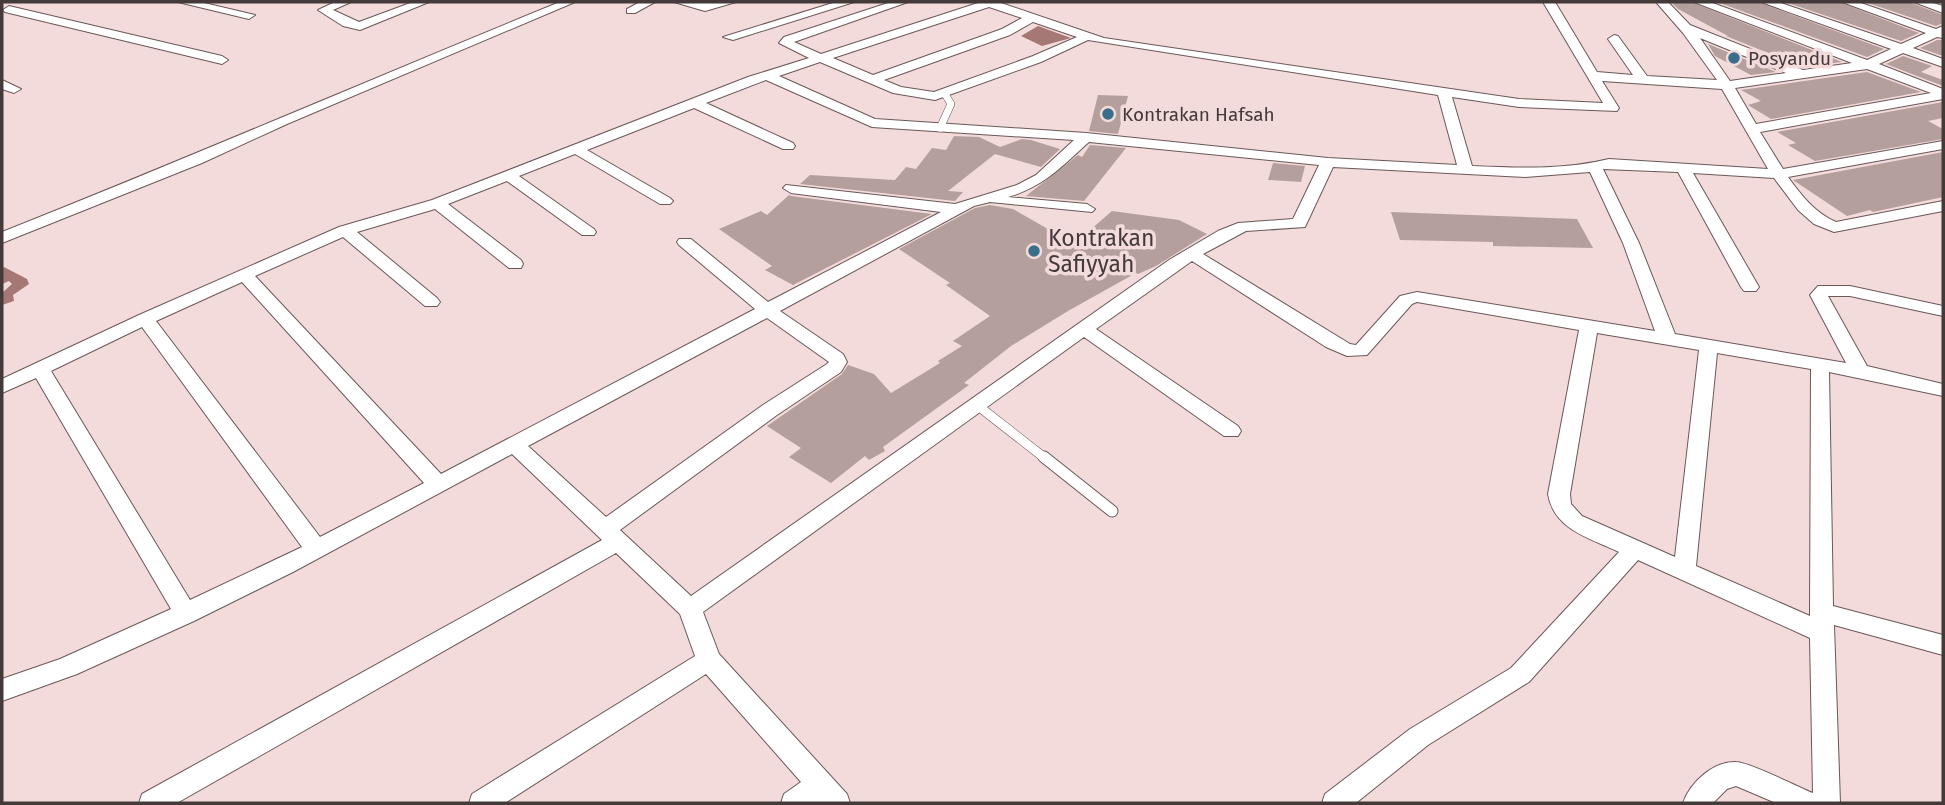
<svg xmlns="http://www.w3.org/2000/svg" width="1945" height="805" font-family="'Fira Sans',sans-serif">
  <style>
    .water { fill: #a67875 }
    .building { fill: #b59f9d }
    .lines { fill: none; stroke-linecap: round; stroke-linejoin: round }
    .lane-far2-casing { stroke: #6b5857; stroke-width: 8 }
    .lane-far1-casing { stroke: #6b5857; stroke-width: 10 }
    .lane-casing { stroke: #6b5857; stroke-width: 13 }
    .street-casing { stroke: #6b5857; stroke-width: 2 }
    .lane-far2 { stroke: #fff; stroke-width: 7 }
    .lane-far1 { stroke: #fff; stroke-width: 9 }
    .lane { stroke: #fff; stroke-width: 11 }
    .street { fill: #fff; fill-rule: evenodd }
    .poi-dot { fill: #396f8a; stroke: #f2dbda; stroke-width: 2.5 }
    .labels { text-anchor: middle; dominant-baseline: central; stroke-width: 7; stroke-linejoin: round; paint-order: stroke }
    .far-poi-label { font-size: 19px; fill: #433a39; stroke: #f2dbda; text-anchor: start }
    .poi-label { font-size: 23px; fill: #433a39; stroke: #f2dbda; text-anchor: start }
  </style>
  <rect width="100%" height="100%" fill="#f2dbda"/>
  <path class="water" d="M1038 26 1071 38 1042 46 1021 36Z
    M4 267 27 279 29 284 13 295 14 301 2 305V293L12 284 9 281 2 284V268Z"/>
  <path class="building" d="M1671 2H1691L1842 62 1803 67 1726 36H1728L1678 9Z
    M1717 2H1758L1884 49 1867 57Z
    M1785 2H1839L1919 33 1901 41Z
    M1865 2H1909L1943 15V23L1936 26Z
    M1937 40H1943V56L1920 48Z
    M1708 44 1776 72 1751 75 1715 56Z
    M1903 56 1932 66 1921 72 1943 80V86L1886 64Z
    M1867 72 1921 92 1771 119 1748 105 1761 101 1741 90Z
    M1098 95 1128 96 1118 134 1089 131Z
    M1943 102V118L1928 121 1943 129V139L1815 161 1788 145 1796 143 1777 132Z
    M954 136 979 137 1000 147 1022 139 1031 140 1060 149 1041 167 995 154 948 191 963 192 955 201 800 184 810 175 895 180 906 167 916 169 932 148 946 150Z
    M1090 145 1126 148 1084 201 1026 196 1078 155 1082 157Z
    M1943 152V197L1873 212 1870 210 1847 216 1793 180Z
    M1273 163 1305 166 1301 182 1268 180Z
    M789 195 791 196 932 214 793 285 765 270 772 266 719 229 761 211 767 215Z
    M990 205 1013 209 1074 244 1112 211 1179 220 1207 234 1156 266 1138 274 1136 273 1068 311 1011 346 964 383 969 385 883 447 885 451 869 460 865 456 831 483 789 457 801 448 767 426 842 374 848 365 874 374 891 393 940 363 938 361 962 346 953 341 990 316 946 285 950 283 899 249 975 208Z
    M1391 212 1577 219 1593 248 1493 246V242L1400 240Z"/>
  <g class="lines">
    <g class="lane-far2-casing">
      <path id="lane-far2" d="M940 128 951 104 945 94"/>
    </g>
    <g class="lane-far1-casing">
      <path id="lane-far1" d="M977 405 1046 459"/>
    </g>
    <g class="lane-casing">
      <path id="lane" d="M1044 457 1112 511"/>
    </g>
    <g class="street-casing">
      <path id="street" d="M178 2H200L255 15 249 19Z
        M335 2H351L333 10 359 22 413 2H429L360 30 343 26 318 10Z
        M560 2H575L287 124 202 163 2 243V232C189 158 373 78 560 2Z
        M640 2H655L635 13H627V9Z
        M674 2H736L705 11Z
        M836 2H854L733 40 723 37Z
        M891 2H908L794 42 821 54 981 2H998L1104 38 1519 99 1603 103 1543 2H1555L1597 72 1633 75 1608 39 1614 35 1618 36 1647 76 1717 80 1683 33 1656 2H1668L1690 25 1803 70 1852 63 1694 2H1710L1867 60 1891 49 1761 2H1778L1901 44 1926 33 1842 2H1858L1936 29 1943 26V38L1937 37 1913 48 1943 59V67L1903 53 1879 64 1943 89V99L1760 132 1783 169 1943 141V149L1788 177C1801 195 1815 213 1836 222L1943 201V211L1834 232 1814 224 1798 210 1774 178 1693 173 1759 287 1756 291H1744L1741 287 1678 172 1603 169 1639 243 1675 334 1846 363 1810 295 1818 286H1850L1943 306V316L1850 296H1828L1867 366 1943 384V396L1829 372 1833 606 1943 635V655L1834 625 1840 803H1776L1736 786 1727 789 1713 803H1683C1690 783 1713 761 1736 762 1749 762 1798 787 1813 793L1810 638 1638 560 1529 682 1428 745 1356 803H1322L1325 794 1410 729 1511 668 1619 552C1590 538 1554 530 1548 494L1579 330 1417 302 1412 304 1367 355 1347 356 1326 347 1192 261 1096 329 1238 426 1241 431 1238 436H1224L1084 337 703 612 719 654 847 794 850 803H781L784 794 801 782 706 674 505 803H469L472 794 695 656 680 614 616 553 177 803H139L142 794 602 540 512 454 293 572 194 621 77 674 2 701V679L60 659 171 609 36 378 2 393V379L139 315 339 227 432 200 748 77 809 58 779 43 784 37ZM989 7 1022 18 1002 29 873 75 833 58ZM1033 22 1077 37 1033 56 934 92 901 87 884 80 1010 35ZM1700 38 1786 73 1730 81ZM1088 40 1438 95 1457 165 1328 158 1086 133 875 119 779 76 820 62 893 93 935 100 1041 62ZM1867 69 1931 93 1756 124 1735 88ZM766 80 872 127 1074 140 1036 175 1017 185 955 204 786 185 783 188 791 193 941 212 768 302 691 239H679L677 242 679 245 755 309 441 474 255 276 343 237 425 306H437L440 302 437 298 357 232 435 209 509 268H521L523 264 521 260 448 204 507 181 582 235H594L596 232 594 229 519 176 575 154 660 204H670L673 201 670 198 587 150 694 108 783 149H793L795 146 793 143 706 103ZM1602 81 1722 89 1768 169 1609 159C1564 170 1517 168 1472 166L1452 97 1519 107 1617 111 1619 108ZM1089 142 1319 165 1293 219 1238 223 1218 231 1169 260 691 596 620 530 777 415 841 372 847 362 843 354 780 311 974 206 990 202 1092 212 1095 209 1087 204 1008 197C1045 186 1062 166 1089 142ZM1333 167 1525 177 1590 172 1623 243 1655 331 1417 292 1400 296 1356 345 1350 344 1203 254 1246 231 1305 227ZM242 282 424 483 320 537 156 321ZM767 318 829 362 827 364 763 405 606 517 528 446ZM142 327 302 547 190 600 51 371ZM1597 333 1699 350 1675 557 1582 516 1571 504 1570 494ZM1717 353 1811 369 1810 616 1696 566Z
        M1914 2H1930L1943 6V13Z
        M9 6 222 56 228 60 222 64 5 12 3 10Z
        M2 80 21 89 14 93 2 89Z"/>
    </g>
    <use href="#lane-far2" class="lane-far2"/>
    <use href="#lane-far1" class="lane-far1"/>
    <use href="#lane" class="lane"/>
    <use href="#street" class="street"/>
  </g>
  <g class="poi-dot">
    <circle cx="1734" cy="58" r="7"/>
    <circle cx="1108" cy="114" r="7"/>
    <circle cx="1034" cy="251" r="7"/>
  </g>
  <g class="labels">
    <g class="far-poi-label">
      <text x="1748" y="58">Posyandu</text>
      <text x="1122" y="114">Kontrakan Hafsah</text>
    </g>
    <g class="poi-label">
      <text x="1048" y="238">Kontrakan<tspan x="1048" dy="26">Safiyyah</tspan></text>
    </g>
  </g>
  <rect width="1945" height="805" fill="none" stroke="#433a39" stroke-width="7"/>
</svg>
